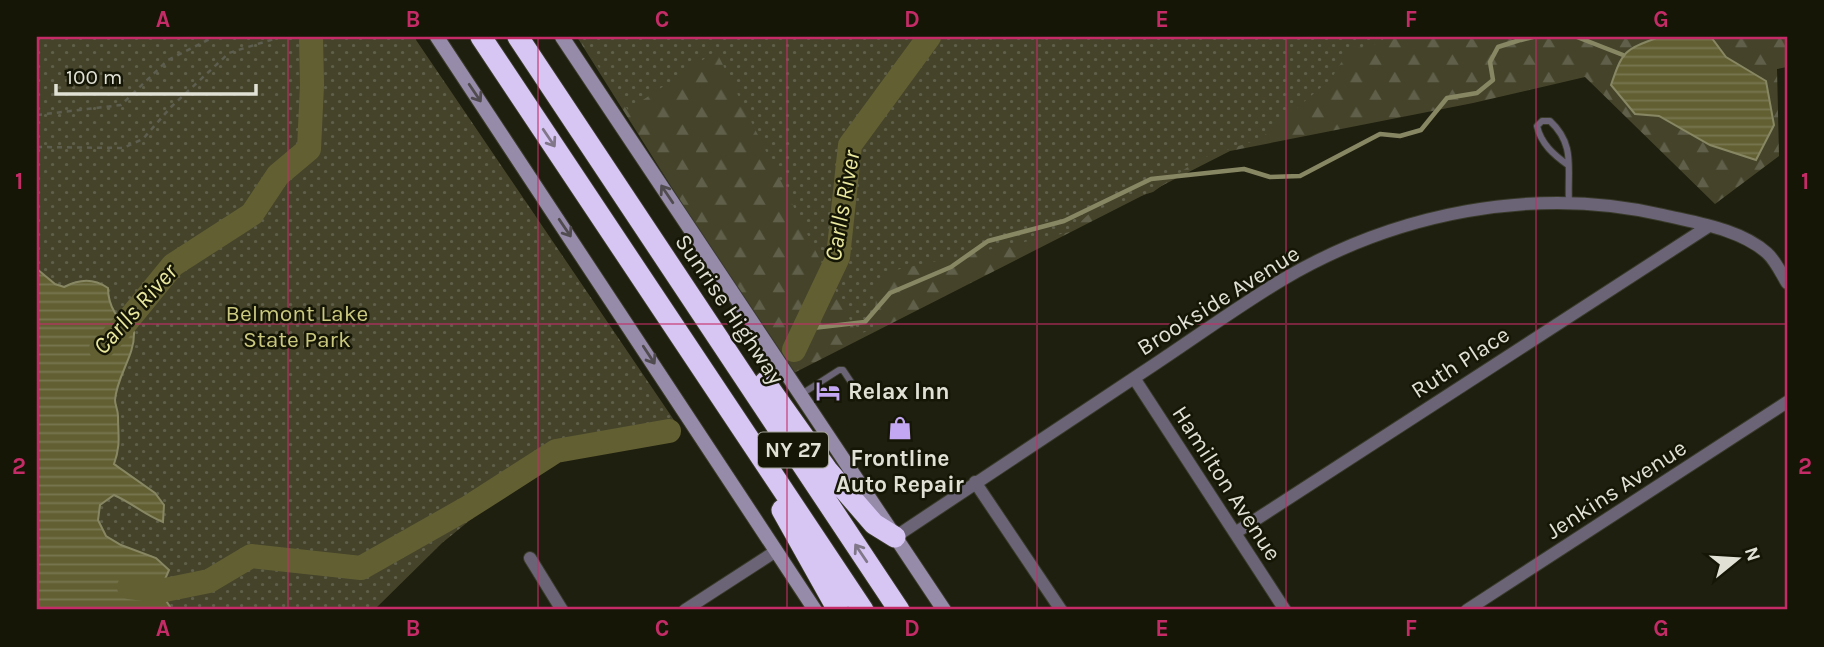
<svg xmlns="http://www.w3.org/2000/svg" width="1824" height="647" font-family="Karla,sans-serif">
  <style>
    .forest { fill: url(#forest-firs) }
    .park { fill: url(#park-dots) }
    .water { fill: url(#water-rules); stroke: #888764; stroke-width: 2 }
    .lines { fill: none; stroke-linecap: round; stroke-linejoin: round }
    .stream { stroke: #888764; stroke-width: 4.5 }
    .river { stroke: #626033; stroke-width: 24 }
    .service-casing { stroke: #3a3a2b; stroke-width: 8 }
    .minor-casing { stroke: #3a3a2b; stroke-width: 14 }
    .secondary-casing { stroke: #3a3a2b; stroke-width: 16 }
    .motorway-casing { stroke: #3a3a2b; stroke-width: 23 }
    .path { stroke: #5e5e50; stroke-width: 2.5; stroke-dasharray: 5 5; stroke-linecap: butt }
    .service { stroke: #6a6476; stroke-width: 6 }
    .minor { stroke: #6a6476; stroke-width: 12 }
    .secondary { stroke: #968ba8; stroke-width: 14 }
    .motorway { stroke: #d7c6f4; stroke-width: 21 }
    .oneway { stroke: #504b4f }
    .oneway2 { stroke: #807789 }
    .grid { fill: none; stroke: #c52c67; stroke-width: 2; stroke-opacity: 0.55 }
    .labels { text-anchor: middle; stroke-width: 5; stroke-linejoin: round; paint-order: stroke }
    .shield { fill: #161606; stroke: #a4a498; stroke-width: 2 }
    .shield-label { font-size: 21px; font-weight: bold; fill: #e1e1d6 }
    .street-label { font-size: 23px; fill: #e1e1d6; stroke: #161606 }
    .park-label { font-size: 23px; fill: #cbc97f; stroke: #161606 }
    .poi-label { font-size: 23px; font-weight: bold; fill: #e1e1d6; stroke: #161606; text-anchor: start }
    .water-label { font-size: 24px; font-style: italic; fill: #eae99e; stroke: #161606 }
    .neatline { fill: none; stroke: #c52c67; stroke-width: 2.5 }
    .grid-label { font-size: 23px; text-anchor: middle; font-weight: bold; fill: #c52c67 }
  </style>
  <defs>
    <pattern id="forest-firs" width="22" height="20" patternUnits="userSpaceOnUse" patternTransform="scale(1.75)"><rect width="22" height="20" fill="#45442b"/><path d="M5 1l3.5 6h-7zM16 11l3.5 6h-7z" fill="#605f49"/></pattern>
    <pattern id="park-dots" width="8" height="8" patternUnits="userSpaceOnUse" patternTransform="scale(1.75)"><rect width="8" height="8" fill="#45442b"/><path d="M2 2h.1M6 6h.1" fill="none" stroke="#605f49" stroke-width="1.8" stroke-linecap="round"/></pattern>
    <pattern id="water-rules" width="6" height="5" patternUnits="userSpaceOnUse" patternTransform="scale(1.75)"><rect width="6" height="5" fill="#626033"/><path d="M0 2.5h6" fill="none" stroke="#787650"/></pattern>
  </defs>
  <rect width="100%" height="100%" fill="#1f1f0f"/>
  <path class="forest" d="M577,37H1787V67L1777,69L1779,156L1715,204L1585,77L1473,103L1230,151L790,375Z"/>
  <path class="park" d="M37,37H414L678,426L646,443L567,441L442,543L374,610H37Z
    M578,37H1385L1380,43L1349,50L1331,79L1260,139L1199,159L1153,192L1092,211L1070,232L891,271L877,289L873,330L857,334L716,51L628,110Z"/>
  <path class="water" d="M1659,37H1711L1726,57L1766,81L1774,125L1756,160L1710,145L1659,116L1635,114L1611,85C1623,50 1624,50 1659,37Z
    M37,269L55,284L64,287C80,279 93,278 108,288C108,307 118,321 134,332C135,356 117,375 115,400C115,405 118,410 118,416C118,436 121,444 114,464L155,493L164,505L163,522C145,515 132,503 114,495L100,505L98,520L106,536L121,545L156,558L169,570L160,591L172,610H37Z"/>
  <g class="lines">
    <path class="stream" d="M1577,37L1623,55
      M1521,40L1533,37
      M804,329L865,322L890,293L951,267L988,241L1064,221L1151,179L1244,169L1270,177L1300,176L1380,134L1400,136L1421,130L1447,98L1477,93L1493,80L1490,62L1498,47L1520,40L1522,37"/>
    <path class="river" d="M101,349L124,325L173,265L252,214L278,175L309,149L312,85L311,37
      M794,350L838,257L850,145L929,37
      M129,587L160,591L209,581L251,556L361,568L467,508L556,451L669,431"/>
    <g class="service-casing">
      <path id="service" d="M1568,165C1554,155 1541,144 1537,126L1542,121H1550C1576,145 1567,169 1569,202
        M800,395L839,370H843L853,385"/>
    </g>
    <g class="minor-casing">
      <path id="minor" d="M1134,378L1285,610
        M975,482L1061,610
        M1235,533L1709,226
        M895,537C975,483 1056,430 1137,376C1185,345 1232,310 1282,280C1395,213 1535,185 1663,215C1697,223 1740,229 1767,253C1775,260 1781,273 1787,283
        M530,558L562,610
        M685,610L776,551
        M1467,610L1787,402"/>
    </g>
    <g class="secondary-casing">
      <path id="secondary" d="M437,37L815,610
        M562,37L944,610"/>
    </g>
    <g class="motorway-casing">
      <path id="motorway" d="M481,37L863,610
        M518,37L899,610
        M765,382L828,471L874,524L895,537
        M782,510L838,610"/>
    </g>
    <path class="path" d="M37,115L121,105L168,60L214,37
      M37,147L123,148L143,139L171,107L229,53L280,37"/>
    <use href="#service" class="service"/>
    <use href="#minor" class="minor"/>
    <use href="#secondary" class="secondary"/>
    <use href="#motorway" class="motorway"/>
  </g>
  <defs><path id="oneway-shaft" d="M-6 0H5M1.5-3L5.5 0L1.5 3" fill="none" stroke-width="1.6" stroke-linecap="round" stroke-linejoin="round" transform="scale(1.75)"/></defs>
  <g class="oneway">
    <use href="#oneway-shaft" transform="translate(475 93) rotate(56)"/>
    <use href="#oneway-shaft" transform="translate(667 194) rotate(-124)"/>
    <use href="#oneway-shaft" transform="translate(565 228) rotate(56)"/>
    <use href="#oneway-shaft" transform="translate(649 355) rotate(57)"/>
  </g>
  <g class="oneway2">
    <use href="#oneway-shaft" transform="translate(549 138) rotate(56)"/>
    <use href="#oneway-shaft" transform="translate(861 553) rotate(-124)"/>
  </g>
  <path class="grid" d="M288,37V610M538,37V610M787,37V610M1037,37V610M1286,37V610M1536,37V610M37,324H1787"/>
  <defs>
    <g id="hotel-bare" transform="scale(1.89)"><path d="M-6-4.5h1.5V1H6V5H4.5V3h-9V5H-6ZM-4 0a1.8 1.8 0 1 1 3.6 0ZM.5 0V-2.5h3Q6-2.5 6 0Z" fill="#c3a7f2" stroke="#161606" stroke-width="2.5" paint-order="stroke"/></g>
    <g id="shop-bare" transform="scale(1.89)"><path d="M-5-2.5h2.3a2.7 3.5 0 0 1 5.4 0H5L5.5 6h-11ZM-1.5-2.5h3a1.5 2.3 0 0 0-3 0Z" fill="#c3a7f2" stroke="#161606" stroke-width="2.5" paint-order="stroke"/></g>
  </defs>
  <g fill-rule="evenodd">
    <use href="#hotel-bare" x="828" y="391"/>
    <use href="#shop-bare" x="900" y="428"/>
  </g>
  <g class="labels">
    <rect class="shield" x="758" y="432.5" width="70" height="35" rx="5"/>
    <g class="shield-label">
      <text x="793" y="457">NY 27</text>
    </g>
    <g class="street-label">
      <text transform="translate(1218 300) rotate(-32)" y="8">Brookside Avenue</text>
      <text transform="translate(730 309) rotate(56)" y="8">Sunrise Highway</text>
      <text transform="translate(1460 362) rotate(-33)" y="8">Ruth Place</text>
      <text transform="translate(1227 483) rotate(57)" y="8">Hamilton Avenue</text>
      <text transform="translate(1616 489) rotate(-33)" y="8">Jenkins Avenue</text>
    </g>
    <g class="park-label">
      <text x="297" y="321">Belmont Lake<tspan x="297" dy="26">State Park</tspan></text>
    </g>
    <g class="poi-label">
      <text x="848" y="399">Relax Inn</text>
      <text x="900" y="466" text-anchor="middle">Frontline<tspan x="900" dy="26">Auto Repair</tspan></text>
    </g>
    <g class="water-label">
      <text transform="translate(842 206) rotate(-80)" y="8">Carlls River</text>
      <text transform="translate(135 309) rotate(-48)" y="8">Carlls River</text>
    </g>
  </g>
  <rect width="1824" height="647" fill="none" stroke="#161606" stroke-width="77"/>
  <g transform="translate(1737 559) rotate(72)" stroke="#161606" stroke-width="5" paint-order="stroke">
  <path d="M0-5L12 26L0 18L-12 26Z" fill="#e1e1d6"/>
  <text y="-10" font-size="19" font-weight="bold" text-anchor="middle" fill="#e1e1d6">N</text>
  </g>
  <path d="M56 84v10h200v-10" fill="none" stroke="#e1e1d6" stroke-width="3.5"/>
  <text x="66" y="84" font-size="21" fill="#e1e1d6" stroke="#161606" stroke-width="5" paint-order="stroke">100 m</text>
  <rect x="38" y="38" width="1748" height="570" class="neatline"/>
  <g class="grid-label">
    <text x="163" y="27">A</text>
    <text x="413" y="27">B</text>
    <text x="662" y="27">C</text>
    <text x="912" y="27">D</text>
    <text x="1162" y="27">E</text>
    <text x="1411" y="27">F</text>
    <text x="1661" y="27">G</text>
    <text x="19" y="189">1</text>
    <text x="1805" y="189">1</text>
    <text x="19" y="474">2</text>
    <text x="1805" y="474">2</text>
    <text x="163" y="636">A</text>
    <text x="413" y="636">B</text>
    <text x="662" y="636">C</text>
    <text x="912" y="636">D</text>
    <text x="1162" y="636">E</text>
    <text x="1411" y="636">F</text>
    <text x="1661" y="636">G</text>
  </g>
</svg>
